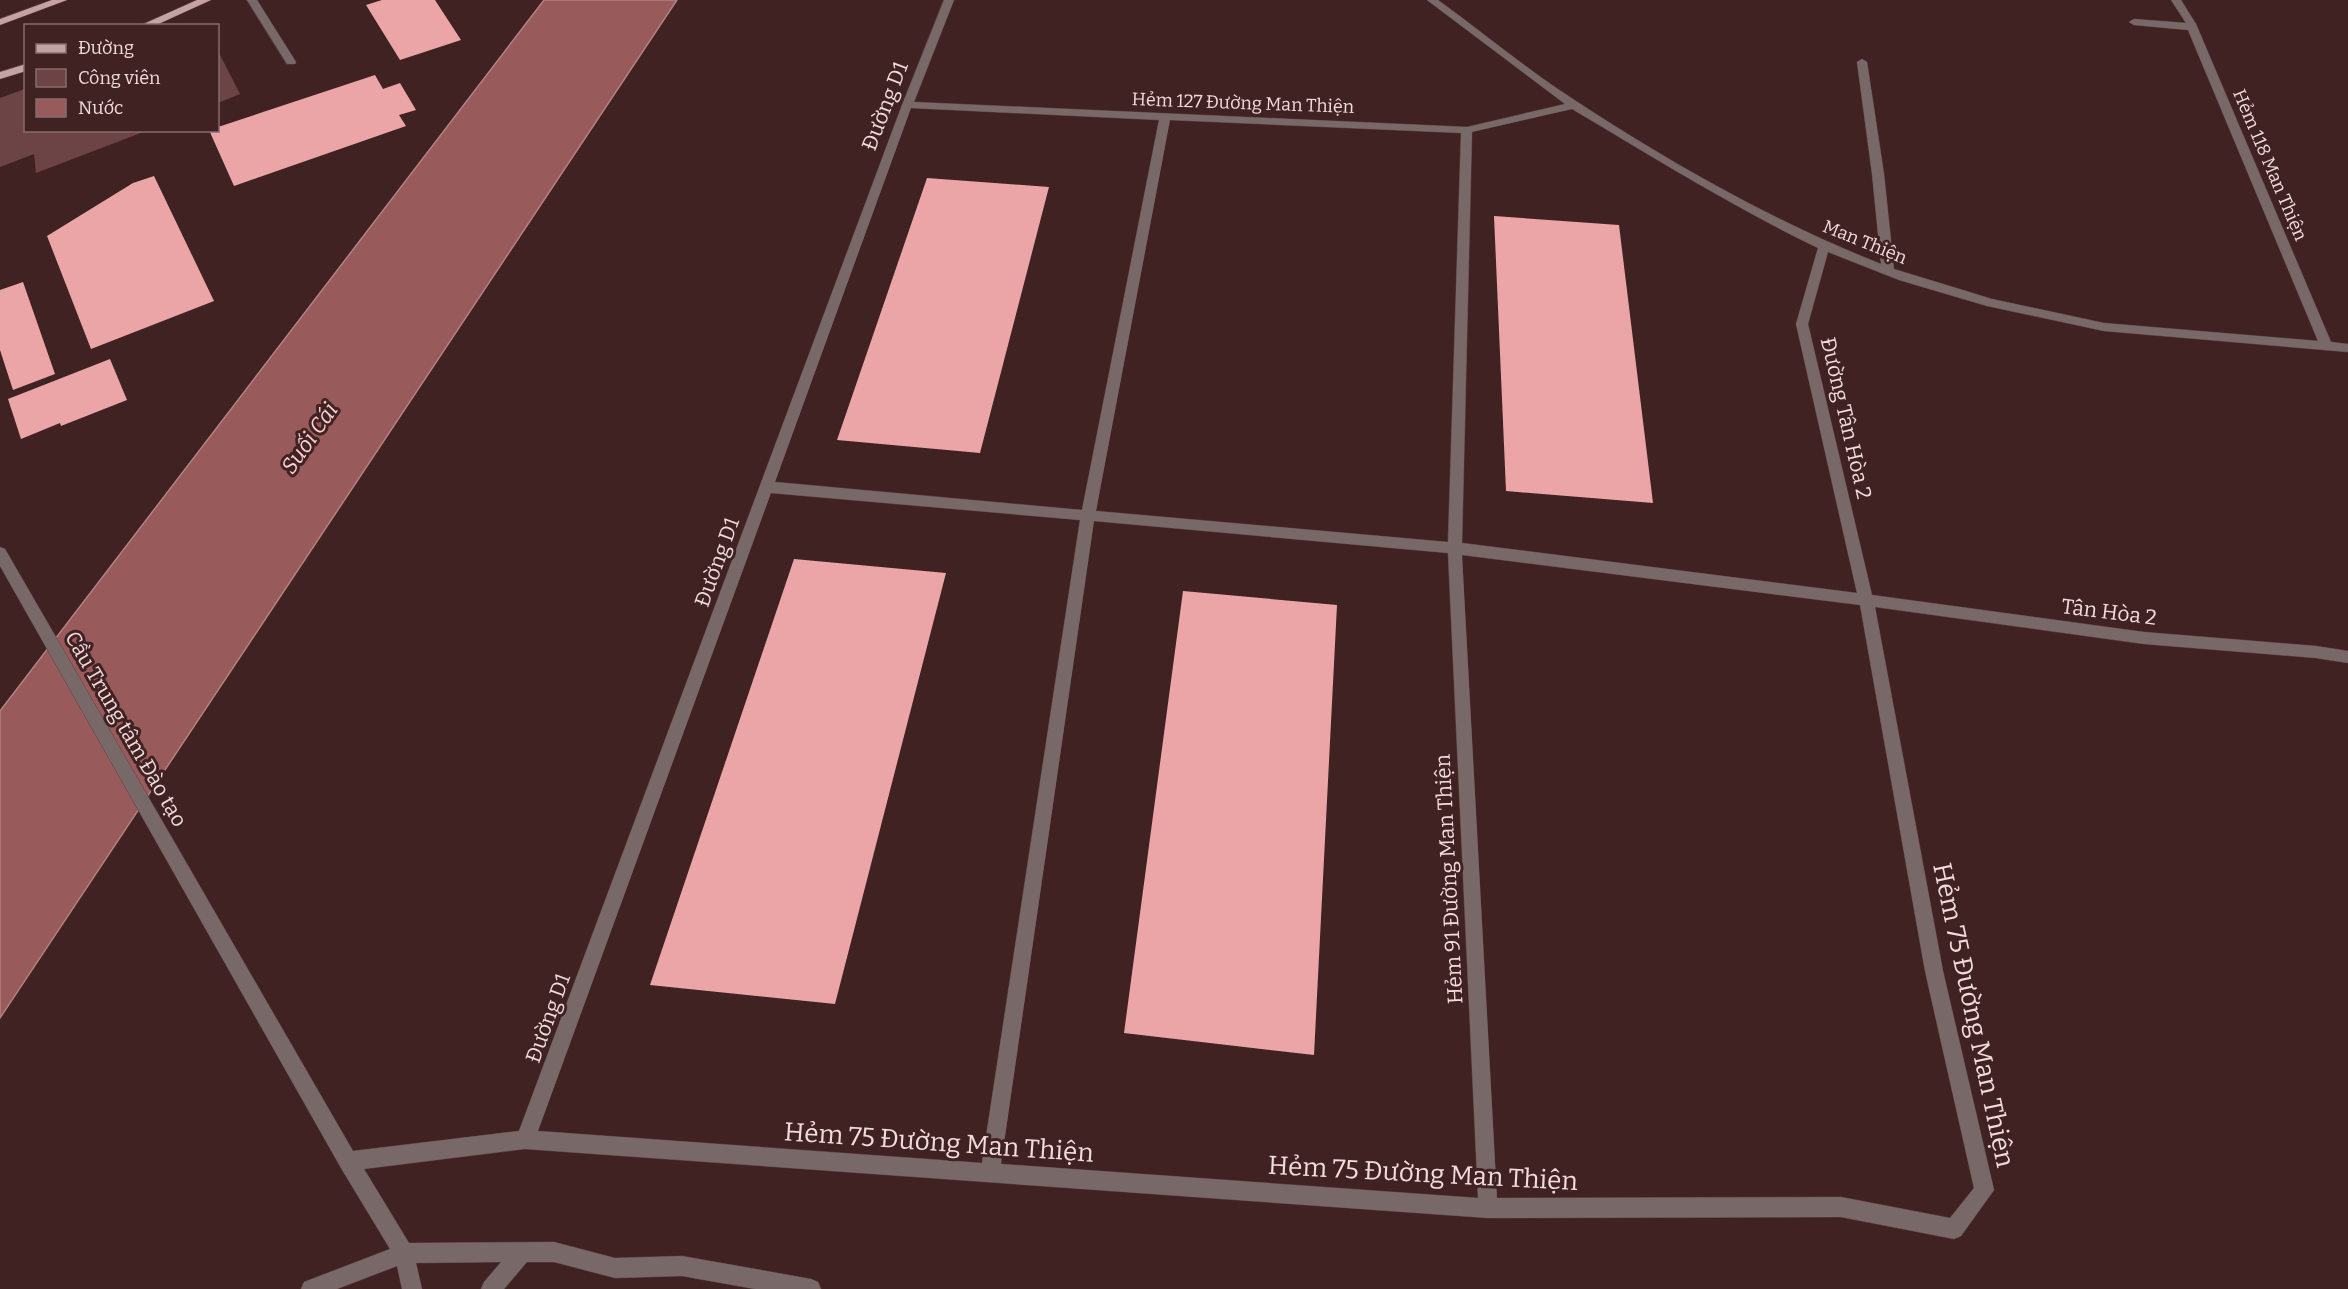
<svg xmlns="http://www.w3.org/2000/svg" width="2348" height="1289" font-family="Bitter,serif">
  <style>
    .green { fill: #6d4445 }
    .water { fill: #995a5c; stroke: #b38182; stroke-width: 1.5 }
    .building { fill: #eba5a6 }
    .lines { fill: none; stroke-linecap: round; stroke-linejoin: round }
    .minor-casing { stroke: #5c4041; stroke-width: 1 }
    .major-casing { stroke: #5c4041; stroke-width: 1 }
    .minor { fill: #786868; fill-rule: evenodd }
    .major { fill: #c5a3a3; fill-rule: evenodd }
    .labels { text-anchor: middle; stroke-width: 6; stroke-linejoin: round; paint-order: stroke }
    .far-street-label { font-size: 18px; fill: #f1dcdc; stroke: #402223 }
    .street-label { font-size: 21px; fill: #f1dcdc; stroke: #402223 }
    .water-label { font-size: 22px; font-style: italic; fill: #fad2d2; stroke: #402223 }
    .near-street-label { font-size: 26px; fill: #f1dcdc; stroke: #402223 }
  </style>
  <rect width="100%" height="100%" fill="#402223"/>
  <path class="green" d="M218,51L240,94L218,103Z
    M25,89L26,130L146,131L36,173L34,154L0,167V98Z"/>
  <path class="water" d="M544,0H677L0,1018V711Z"/>
  <path class="building" d="M382,0H435L461,40L400,60L366,5Z
    M375,75L383,89L400,83L416,110L399,115L406,126L234,186L209,130H218V127Z
    M154,176L214,301L91,349L47,236L133,183Z
    M927,178L1049,187L980,453L837,440Z
    M1494,216L1619,225L1653,503L1506,491Z
    M23,282L55,374L13,390L0,350V290Z
    M110,359L127,400L61,426L60,423L21,439L8,399Z
    M794,559L946,573L835,1004L650,985Z
    M1183,591L1337,605L1314,1055L1124,1033Z"/>
  <g class="lines">
    <g class="minor-casing">
      <path id="minor" d="M247,0H257L296,62L295,64H287Z
        M944,0H954L914,102L1467,127L1565,104L1427,0H1438C1485,34 1530,72 1579,103C1674,165 1775,222 1881,264L1872,174L1857,62L1862,59L1867,62L1884,174L1894,269L1992,299L2104,323L2318,341L2188,30L2134,25L2129,22L2134,19L2186,23L2171,0H2181L2196,24L2331,342L2348,344V352L2104,331L1987,306L1899,280L1828,252L1808,324L1872,595L2144,632L2316,646L2348,651V663L2316,658L2144,644L1875,607L1943,971L1994,1190L1961,1236L1954,1239L1841,1217L1488,1218L525,1149L364,1169L409,1243L554,1242L615,1258L682,1256L811,1279L818,1282L821,1289H755L682,1276L615,1278L554,1262H527L504,1289H481L484,1282L501,1262L416,1263L422,1289H402L397,1266L337,1289H301L304,1282L390,1249L341,1168L0,566V547L5,549L353,1151L519,1131L902,105ZM911,108L1159,120L1082,510L775,482ZM1572,109C1653,157 1733,207 1818,248L1796,324L1857,593L1462,543L1472,132ZM1170,120L1461,133L1448,542L1096,511ZM771,493L1080,520L982,1163L538,1131ZM1094,521L1448,553L1478,1198L1001,1164ZM1462,555L1860,605L1925,971L1974,1188L1950,1218L1841,1197L1497,1198Z"/>
    </g>
    <g class="major-casing">
      <path id="major" d="M52,0H67L0,25V19Z
        M197,0H211L154,26H139Z
        M26,64V71L0,79V72Z"/>
    </g>
    <use href="#minor" class="minor"/>
    <use href="#major" class="major"/>
  </g>
  <g class="labels">
    <g class="far-street-label">
      <text transform="translate(1243 103) rotate(2)" y="6">Hẻm 127 Đường Man Thiện</text>
      <text transform="translate(2270 165) rotate(67)" y="6">Hẻm 118 Man Thiện</text>
      <text transform="translate(1865 242) rotate(22)" y="6">Man Thiện</text>
    </g>
    <g class="street-label">
      <text transform="translate(885 106) rotate(-69)" y="7">Đường D1</text>
      <text transform="translate(1846 418) rotate(77)" y="7">Đường Tân Hòa 2</text>
      <text transform="translate(717 562) rotate(-70)" y="7">Đường D1</text>
      <text transform="translate(2109 612) rotate(7)" y="7">Tân Hòa 2</text>
      <text transform="translate(126 729) rotate(60)" y="7">Cầu Trung tâm Đào tạo</text>
      <text transform="translate(1449 879) rotate(-93)" y="7">Hẻm 91 Đường Man Thiện</text>
      <text transform="translate(548 1018) rotate(-70)" y="7">Đường D1</text>
    </g>
    <g class="water-label">
      <text transform="translate(309 438) rotate(-55)" y="8">Suối Cái</text>
    </g>
    <g class="near-street-label">
      <text transform="translate(1974 1015) rotate(78)" y="9">Hẻm 75 Đường Man Thiện</text>
      <text transform="translate(939 1142) rotate(4)" y="9">Hẻm 75 Đường Man Thiện</text>
      <text transform="translate(1423 1173) rotate(3)" y="9">Hẻm 75 Đường Man Thiện</text>
    </g>
  </g>
  <rect x="24" y="24" width="195" height="108" fill="#402223" stroke="#876c6d" stroke-width="1.5"/>
  <rect x="36" y="44" width="30" height="9" fill="#c5a3a3" stroke="#876c6d" stroke-width="1.5"/>
  <text x="78" y="54" font-size="18" fill="#f1dcdc">Đường</text>
  <rect x="36" y="69" width="30" height="18" fill="#6d4445" stroke="#876c6d" stroke-width="1.5"/>
  <text x="78" y="84" font-size="18" fill="#f1dcdc">Công viên</text>
  <rect x="36" y="99" width="30" height="18" fill="#995a5c" stroke="#876c6d" stroke-width="1.5"/>
  <text x="78" y="114" font-size="18" fill="#f1dcdc">Nước</text>
</svg>
